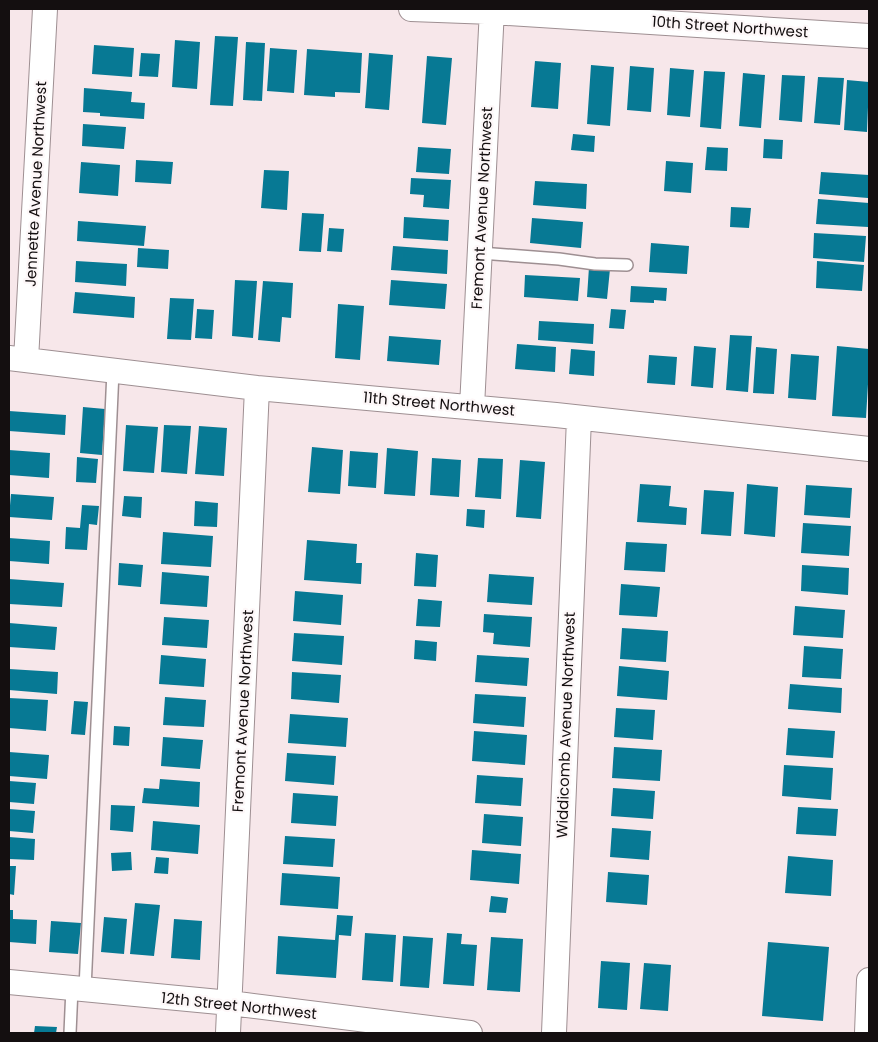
<svg xmlns="http://www.w3.org/2000/svg" width="878" height="1042" font-family="Poppins,sans-serif">
  <style>
    .building { fill: #077994 }
    .lines { fill: none; stroke-linecap: round; stroke-linejoin: round }
    .lane-casing { stroke: #9e8f92; stroke-width: 14 }
    .street-casing { stroke: #9e8f92; stroke-width: 26 }
    .lane { stroke: #fff; stroke-width: 11 }
    .street { stroke: #fff; stroke-width: 24 }
    .labels { text-anchor: middle; stroke-width: 4.5; stroke-linejoin: round; paint-order: stroke }
    .street-label { font-size: 15px; fill: #140f10; stroke: #fdf7f8 }
  </style>
  <rect width="100%" height="100%" fill="#f7e7ea"/>
  <path class="building" d="M215,36L238,37L233,106L210,105Z
    M175,40L200,42L197,89L172,87Z
    M246,42L265,43L262,101L243,100Z
    M94,45L134,48L132,77L92,74Z
    M270,48L297,50L294,93L267,91Z
    M307,49L362,53L360,93L335,92V97L304,95Z
    M141,53L160,54L158,77L139,76Z
    M369,53L393,55L389,110L365,108Z
    M427,56L452,58L446,125L422,123Z
    M535,61L561,63L558,109L531,107Z
    M591,65L614,67L610,126L587,124Z
    M630,66L654,68L651,112L627,110Z
    M670,68L694,70L690,117L667,115Z
    M704,71L725,72L721,129L700,127Z
    M743,73L765,75L761,128L739,126Z
    M782,75L805,76L802,122L779,120Z
    M818,77L844,78L840,125L814,123Z
    M847,80L869,82L867,132L844,130Z
    M84,88L132,92L131,102L145,103L144,119L100,116V113L83,112Z
    M83,124L126,127L124,149L82,146Z
    M573,134L595,136L594,152L571,150Z
    M764,139L783,140L782,159L763,158Z
    M418,147L451,149L449,174L416,172Z
    M707,147L728,148L727,171L705,170Z
    M136,160L173,162L171,184L135,182Z
    M666,161L693,163L691,193L664,191Z
    M81,162L120,165L118,196L79,193Z
    M264,170L289,171L287,210L261,208Z
    M821,172L869,175L868,198L819,194Z
    M411,178L451,180L449,209L423,207L424,195L410,194Z
    M535,181L587,184L586,209L533,205Z
    M818,199L869,203L868,227L816,224Z
    M731,207L751,208L749,228L730,227Z
    M302,213L324,214L321,252L299,251Z
    M404,217L449,220L448,241L403,238Z
    M532,218L583,222L581,248L530,243Z
    M78,221L146,226L144,246L77,241Z
    M329,228L344,229L342,252L327,251Z
    M814,233L866,236L864,262L813,258Z
    M651,243L689,246L687,274L649,272Z
    M393,246L448,250L447,274L391,270Z
    M138,248L169,250L168,269L137,267Z
    M76,261L127,264L126,286L75,282Z
    M817,261L864,265L862,291L816,288Z
    M589,267L610,269L607,299L587,297Z
    M525,275L580,278L578,301L524,297Z
    M235,280L257,281L253,338L232,336Z
    M391,280L447,284L445,309L389,305Z
    M263,281L293,283L291,318L282,317L280,342L258,340Z
    M631,286L667,288L666,301L654,300V303L630,302Z
    M75,292L135,297L134,318L73,313Z
    M170,298L194,299L191,340L167,339Z
    M338,304L364,306L360,360L335,358Z
    M197,309L214,310L212,339L195,338Z
    M611,309L626,310L624,329L609,328Z
    M539,321L594,324L593,344L538,340Z
    M730,335L752,336L748,392L726,390Z
    M389,336L441,340L439,365L387,361Z
    M517,344L556,347L555,372L515,369Z
    M694,346L716,348L713,388L691,386Z
    M837,346L869,349V367L866,418L832,416Z
    M756,347L777,349L774,394L753,393Z
    M571,349L595,351L594,376L569,374Z
    M791,354L819,356L816,400L788,398Z
    M649,355L677,357L675,385L647,383Z
    M83,407L105,409L102,455L80,453Z
    M9,411L66,415L65,435L9,431Z
    M126,425L158,427L154,473L123,471Z
    M164,425L191,426L187,474L161,472Z
    M199,426L227,428L224,476L195,474Z
    M312,447L343,450L340,494L308,492Z
    M387,448L418,451L415,496L384,494Z
    M9,450L50,453L49,478L9,475Z
    M350,451L378,453L376,488L348,486Z
    M77,457L98,459L96,483L76,482Z
    M432,458L461,460L459,497L430,495Z
    M478,458L503,459L501,499L475,497Z
    M520,460L545,462L541,519L516,517Z
    M640,484L671,486L669,506L687,508L686,525L637,522Z
    M747,484L778,487L775,537L744,534Z
    M806,485L852,488L850,518L804,515Z
    M704,490L734,492L731,536L701,534Z
    M11,494L54,497L52,520L9,517Z
    M124,496L142,497L141,518L122,516Z
    M195,501L218,503L217,527L194,526Z
    M82,505L99,506L97,525L89,524L87,550L65,549L66,527L80,528Z
    M467,509L485,510L484,528L466,526Z
    M803,523L851,526L849,556L801,553Z
    M163,532L213,536L211,567L161,564Z
    M9,538L50,541L49,564L9,561Z
    M307,540L357,544L356,563H362L361,584L304,580Z
    M626,542L667,544L665,572L624,570Z
    M416,553L438,555L436,587L414,586Z
    M119,563L143,565L141,587L118,585Z
    M802,565L849,568L848,595L801,591Z
    M162,572L209,576L207,607L160,604Z
    M489,574L534,577L532,605L487,602Z
    M9,579L64,583L62,607L9,604Z
    M621,584L660,587L657,617L619,615Z
    M295,591L343,595L341,625L293,621Z
    M418,599L442,601L440,627L416,626Z
    M795,606L845,610L843,638L793,635Z
    M484,614L532,617L530,647L493,644L494,633L483,632Z
    M164,617L209,620L207,648L162,645Z
    M9,623L57,627L55,650L9,647Z
    M622,628L668,631L666,662L620,659Z
    M294,633L344,636L342,665L292,661Z
    M415,640L437,642L436,661L414,659Z
    M804,646L843,649L841,679L802,677Z
    M161,655L206,659L204,687L159,684Z
    M477,655L529,658L527,686L475,682Z
    M619,666L669,671L667,700L617,696Z
    M9,669L58,672L57,694L9,690Z
    M292,672L341,675L339,703L291,699Z
    M790,684L842,688L841,713L788,709Z
    M475,694L526,697L524,727L473,723Z
    M165,697L206,700L204,727L163,725Z
    M9,698L48,700L46,731L9,728Z
    M74,701L88,702L85,735L71,734Z
    M616,708L655,710L653,740L614,737Z
    M290,714L348,718L346,747L288,743Z
    M114,726L130,727L129,746L113,745Z
    M788,728L835,731L833,758L786,755Z
    M474,731L527,735L525,765L472,761Z
    M163,737L203,740L200,769L161,766Z
    M614,747L662,750L660,781L612,778Z
    M9,752L49,755L47,779L9,776Z
    M287,753L336,756L334,785L285,781Z
    M784,765L833,768L831,800L782,796Z
    M477,775L523,778L521,806L475,803Z
    M160,779L200,782L199,807L142,803L144,788L159,789Z
    M9,781L36,783L34,804L9,802Z
    M613,788L655,791L653,819L611,816Z
    M293,793L338,796L336,826L291,823Z
    M111,805L135,806L133,832L110,830Z
    M798,807L838,809L836,836L796,834Z
    M9,809L35,811L33,833L9,831Z
    M484,814L523,817L521,846L482,843Z
    M153,821L200,825L198,854L151,850Z
    M612,828L651,831L649,860L610,857Z
    M285,836L335,839L333,867L283,864Z
    M9,837L35,839L34,860L9,859Z
    M472,850L521,854L519,884L470,880Z
    M131,852L132,870L112,871L111,853Z
    M788,856L833,860L831,896L785,893Z
    M156,857L169,858L168,874L154,873Z
    M9,866H16L14,895L9,894Z
    M608,872L649,875L647,905L606,902Z
    M282,873L340,877L338,909L280,905Z
    M491,896L508,898L506,913L489,912Z
    M135,903L160,905L154,956L130,954Z
    M9,910H13V919L37,920L36,944L9,942Z
    M337,915L353,916L351,936L339,935L336,978L276,974L278,936L335,940Z
    M104,917L127,919L124,954L101,952Z
    M174,919L202,921L200,960L171,958Z
    M51,921L81,923L78,954L49,952Z
    M365,933L396,935L393,982L362,980Z
    M447,933L462,934L461,944L477,945L474,986L443,984Z
    M403,936L433,938L429,988L400,986Z
    M491,937L523,939L520,992L487,990Z
    M768,942L829,947L823,1021L762,1016Z
    M601,961L630,963L627,1010L598,1008Z
    M644,963L671,965L668,1011L640,1009Z
    M35,1026L57,1027L56,1033H34Z"/>
  <g class="lines">
    <g class="lane-casing">
      <path id="lane" d="M480,253L559,259L595,264L627,265
        M85,989L113,371
        M70,1033L72,988"/>
    </g>
    <g class="street-casing">
      <path id="street" d="M411,9L492,12L869,36
        M9,358L257,388L556,415L869,449
        M26,360L45,9
        M472,407L492,9
        M9,982L230,1003L470,1033
        M228,1033L257,388
        M554,1033L579,418
        M867,1033L869,980"/>
    </g>
    <use href="#lane" class="lane"/>
    <use href="#street" class="street"/>
  </g>
  <g class="labels">
    <g class="street-label">
      <text transform="translate(730 27) rotate(4)" y="5">10th Street Northwest</text>
      <text transform="translate(36 184) rotate(-87)" y="5">Jennette Avenue Northwest</text>
      <text transform="translate(482 208) rotate(-87)" y="5">Fremont Avenue Northwest</text>
      <text transform="translate(439 404) rotate(5)" y="5">11th Street Northwest</text>
      <text transform="translate(243 711) rotate(-87)" y="5">Fremont Avenue Northwest</text>
      <text transform="translate(566 725) rotate(-88)" y="5">Widdicomb Avenue Northwest</text>
      <text transform="translate(239 1006) rotate(6)" y="5">12th Street Northwest</text>
    </g>
  </g>
  <rect width="878" height="1042" fill="none" stroke="#140f10" stroke-width="20"/>
</svg>
